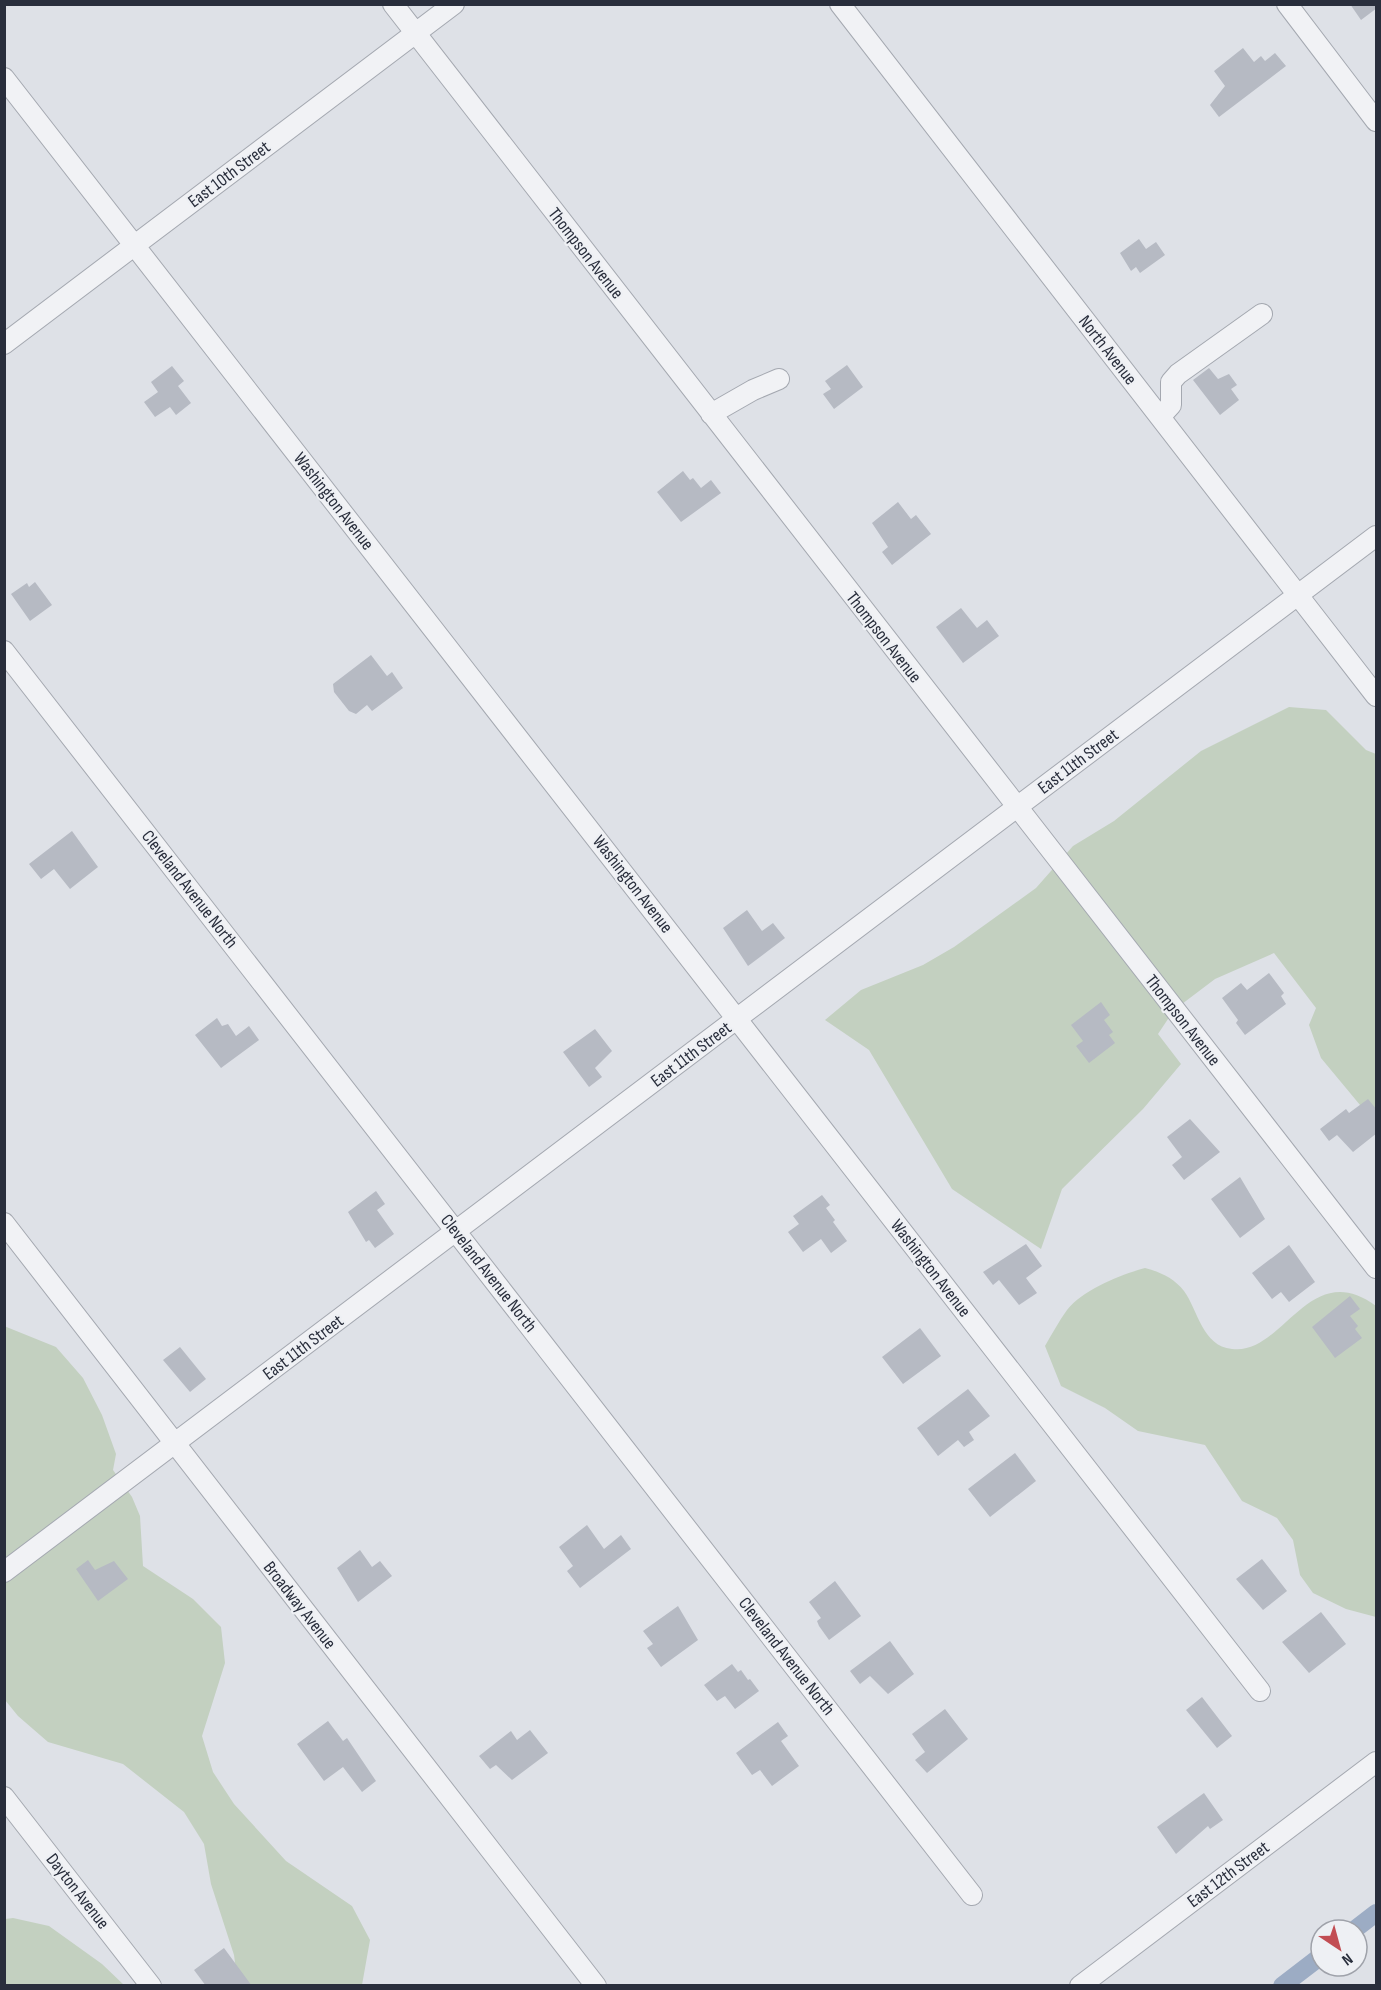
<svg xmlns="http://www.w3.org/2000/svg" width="1381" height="1990" font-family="'Sofia Sans Condensed',sans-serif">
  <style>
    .green { fill: #c3d0c0 }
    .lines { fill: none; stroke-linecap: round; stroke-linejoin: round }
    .canal { stroke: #9cacc4; stroke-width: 18 }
    .building { fill: #b6bac3 }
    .minor-casing { stroke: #a4a8b0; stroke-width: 22 }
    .minor { stroke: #f1f2f5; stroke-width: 20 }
    .labels { text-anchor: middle; stroke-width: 4.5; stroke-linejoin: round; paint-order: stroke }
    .street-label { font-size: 18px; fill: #292e3c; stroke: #eef0f4 }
  </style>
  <rect width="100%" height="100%" fill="#dee1e7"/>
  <path class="green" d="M1289,707L1326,710L1366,750L1376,754V1131L1365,1111L1321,1058L1309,1025L1316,1008L1274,953L1215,979L1174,1010L1158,1034L1181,1064L1143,1109L1062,1189L1041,1249L952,1189L869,1050L825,1020L861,990L923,965L954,947L1036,888L1073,846L1114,821L1201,751Z
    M1145,1268C1160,1272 1174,1278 1184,1291C1198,1310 1202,1346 1232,1349C1283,1356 1309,1256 1376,1306V1617L1346,1609L1313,1593L1300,1575L1293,1540L1277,1518L1242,1501L1205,1445L1138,1431L1105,1408L1061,1386L1045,1346C1052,1334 1059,1321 1067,1310C1084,1289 1120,1275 1145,1268Z
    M4,1326L56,1347L83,1378L102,1415L116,1454L113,1470L132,1497L140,1516L143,1566L193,1599L221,1627L225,1663L202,1736L213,1772L234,1804L286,1861L352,1906L370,1940L362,1985H238L234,1955L211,1884L204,1844L184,1812L123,1764L48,1742L18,1716L5,1700Z
    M13,1918L49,1926L102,1964L124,1985H5V1919Z"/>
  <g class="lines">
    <path class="canal" d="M1354,1930L1376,1913
      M1282,1986L1321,1956"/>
  </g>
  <path class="building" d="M1350,4H1377V8L1361,20Z
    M1243,48L1254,62L1261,56L1265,61L1275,53L1286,66L1219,117L1210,105L1225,86L1214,71Z
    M1139,239L1146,249L1156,242L1165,255L1140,273L1136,267L1131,271L1120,253Z
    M847,365L863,387L834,409L823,394L831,389L825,381Z
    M172,366L184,381L178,386L191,403L176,415L170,407L155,417L144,402L158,392L151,382Z
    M1209,368L1218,379L1229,374L1237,385L1231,389L1239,400L1220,415L1193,380Z
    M683,471L690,480L693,478L701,488L711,480L721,493L681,522L657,492Z
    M898,502L911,519L916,515L931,534L892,565L882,552L888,547L872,523Z
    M35,582L52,605L30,621L11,594L27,583L29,587Z
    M961,608L977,628L987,620L999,636L963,663L936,627Z
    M371,655L387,676L392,672L403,688L372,711L367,705L356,714L349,711L334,692L333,684Z
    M72,831L98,867L70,889L54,869L41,879L29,864Z
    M747,910L762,931L773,923L785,938L748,966L723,928Z
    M1269,973L1284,993L1281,996L1286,1004L1245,1035L1236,1023L1238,1020L1222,998L1241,983L1247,990Z
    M1101,1002L1110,1015L1104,1020L1113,1032L1109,1035L1115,1043L1089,1063L1076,1046L1083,1041L1071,1025Z
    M217,1018L222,1026L228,1024L236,1036L249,1026L259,1040L221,1068L195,1035Z
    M595,1029L612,1051L595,1068L602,1077L589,1087L563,1052Z
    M1368,1099L1377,1110V1133L1353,1152L1337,1135L1329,1141L1320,1129L1346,1109L1349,1113Z
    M1190,1119L1220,1152L1184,1180L1172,1165L1182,1157L1167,1137Z
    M1240,1177L1265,1219L1240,1238L1211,1199Z
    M376,1191L385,1204L377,1210L394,1234L375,1248L369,1240L366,1242L348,1212Z
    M822,1195L830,1205L826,1208L835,1220L833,1222L847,1241L831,1253L821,1239L803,1252L788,1232L799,1224L793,1216Z
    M1026,1244L1042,1266L1026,1278L1037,1293L1019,1305L999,1280L993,1285L983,1272Z
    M1289,1245L1315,1282L1289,1302L1281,1292L1272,1299L1252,1273Z
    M1350,1296L1360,1309L1350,1316L1358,1326L1355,1329L1362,1338L1335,1358L1312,1327Z
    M920,1328L941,1356L903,1384L882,1357Z
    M180,1347L206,1379L190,1392L163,1360Z
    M968,1389L990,1416L969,1432L974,1440L964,1447L958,1440L938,1456L917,1428Z
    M1015,1453L1036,1481L990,1517L968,1489Z
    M587,1525L604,1549L621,1535L631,1549L580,1588L567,1571L573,1566L559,1547Z
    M360,1550L372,1567L380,1561L392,1576L358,1602L337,1568Z
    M1262,1559L1287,1591L1263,1610L1236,1579Z
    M88,1560L95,1570L114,1561L128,1579L98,1601L76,1569Z
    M835,1581L861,1616L829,1640L819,1626L817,1621L821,1618L809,1602Z
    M678,1606L698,1640L661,1667L647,1648L653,1644L643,1631Z
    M1321,1612L1346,1644L1309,1673L1282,1642Z
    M890,1641L914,1674L888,1694L870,1676L860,1684L850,1671Z
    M732,1664L738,1672L741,1670L748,1680L750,1679L759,1691L735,1709L725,1696L717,1701L704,1685Z
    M1202,1697L1232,1736L1217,1748L1186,1710Z
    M945,1709L968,1739L927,1773L915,1760L925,1752L912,1734Z
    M328,1721L343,1741L347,1738L376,1781L362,1792L343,1767L324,1781L297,1744Z
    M778,1722L788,1736L781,1741L799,1766L772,1786L760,1770L752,1775L736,1753Z
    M530,1730L548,1753L512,1780L496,1765L490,1769L479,1756L511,1731L517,1740Z
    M1204,1793L1223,1820L1210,1829L1208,1826L1176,1854L1157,1827Z
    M224,1948L252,1986H206L194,1970Z"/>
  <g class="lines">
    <g class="minor-casing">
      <path id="minor" d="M393,4L1376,1268
        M840,4L1376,696
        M1287,4L1376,121
        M4,78L1260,1691
        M4,344L454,4
        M711,414L753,390L779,379
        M1160,417L1171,405V382L1178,374L1262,314
        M4,651L972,1895
        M4,1223L596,1986
        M4,1572L1376,536
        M4,1797L151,1986
        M1080,1986L1376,1762"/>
    </g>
    <use href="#minor" class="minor"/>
  </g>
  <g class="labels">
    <g class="street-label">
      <text transform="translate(229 174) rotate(-37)" y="6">East 10th Street</text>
      <text transform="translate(586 253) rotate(52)" y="6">Thompson Avenue</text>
      <text transform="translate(1108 350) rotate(52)" y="6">North Avenue</text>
      <text transform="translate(334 501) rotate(52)" y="6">Washington Avenue</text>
      <text transform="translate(884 637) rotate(52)" y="6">Thompson Avenue</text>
      <text transform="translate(1078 761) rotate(-37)" y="6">East 11th Street</text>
      <text transform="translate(633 884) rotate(52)" y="6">Washington Avenue</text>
      <text transform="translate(190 889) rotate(52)" y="6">Cleveland Avenue North</text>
      <text transform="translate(1183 1020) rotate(52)" y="6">Thompson Avenue</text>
      <text transform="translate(691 1054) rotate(-37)" y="6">East 11th Street</text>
      <text transform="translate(931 1268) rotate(52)" y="6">Washington Avenue</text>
      <text transform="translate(489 1273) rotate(52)" y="6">Cleveland Avenue North</text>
      <text transform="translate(303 1347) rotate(-37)" y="6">East 11th Street</text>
      <text transform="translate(300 1605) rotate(52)" y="6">Broadway Avenue</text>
      <text transform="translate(787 1656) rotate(52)" y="6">Cleveland Avenue North</text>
      <text transform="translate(1228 1874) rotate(-37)" y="6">East 12th Street</text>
      <text transform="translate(78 1891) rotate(52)" y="6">Dayton Avenue</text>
    </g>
  </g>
  <rect width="1381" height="1990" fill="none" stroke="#292e3c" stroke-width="12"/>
  <g transform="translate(1339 1948) rotate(144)"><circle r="28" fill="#eef0f4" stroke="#9fa2aa" stroke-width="1.5"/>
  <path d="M0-4.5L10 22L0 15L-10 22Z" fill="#c24d53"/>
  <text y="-9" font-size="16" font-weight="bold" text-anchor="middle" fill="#292e3c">N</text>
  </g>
</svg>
